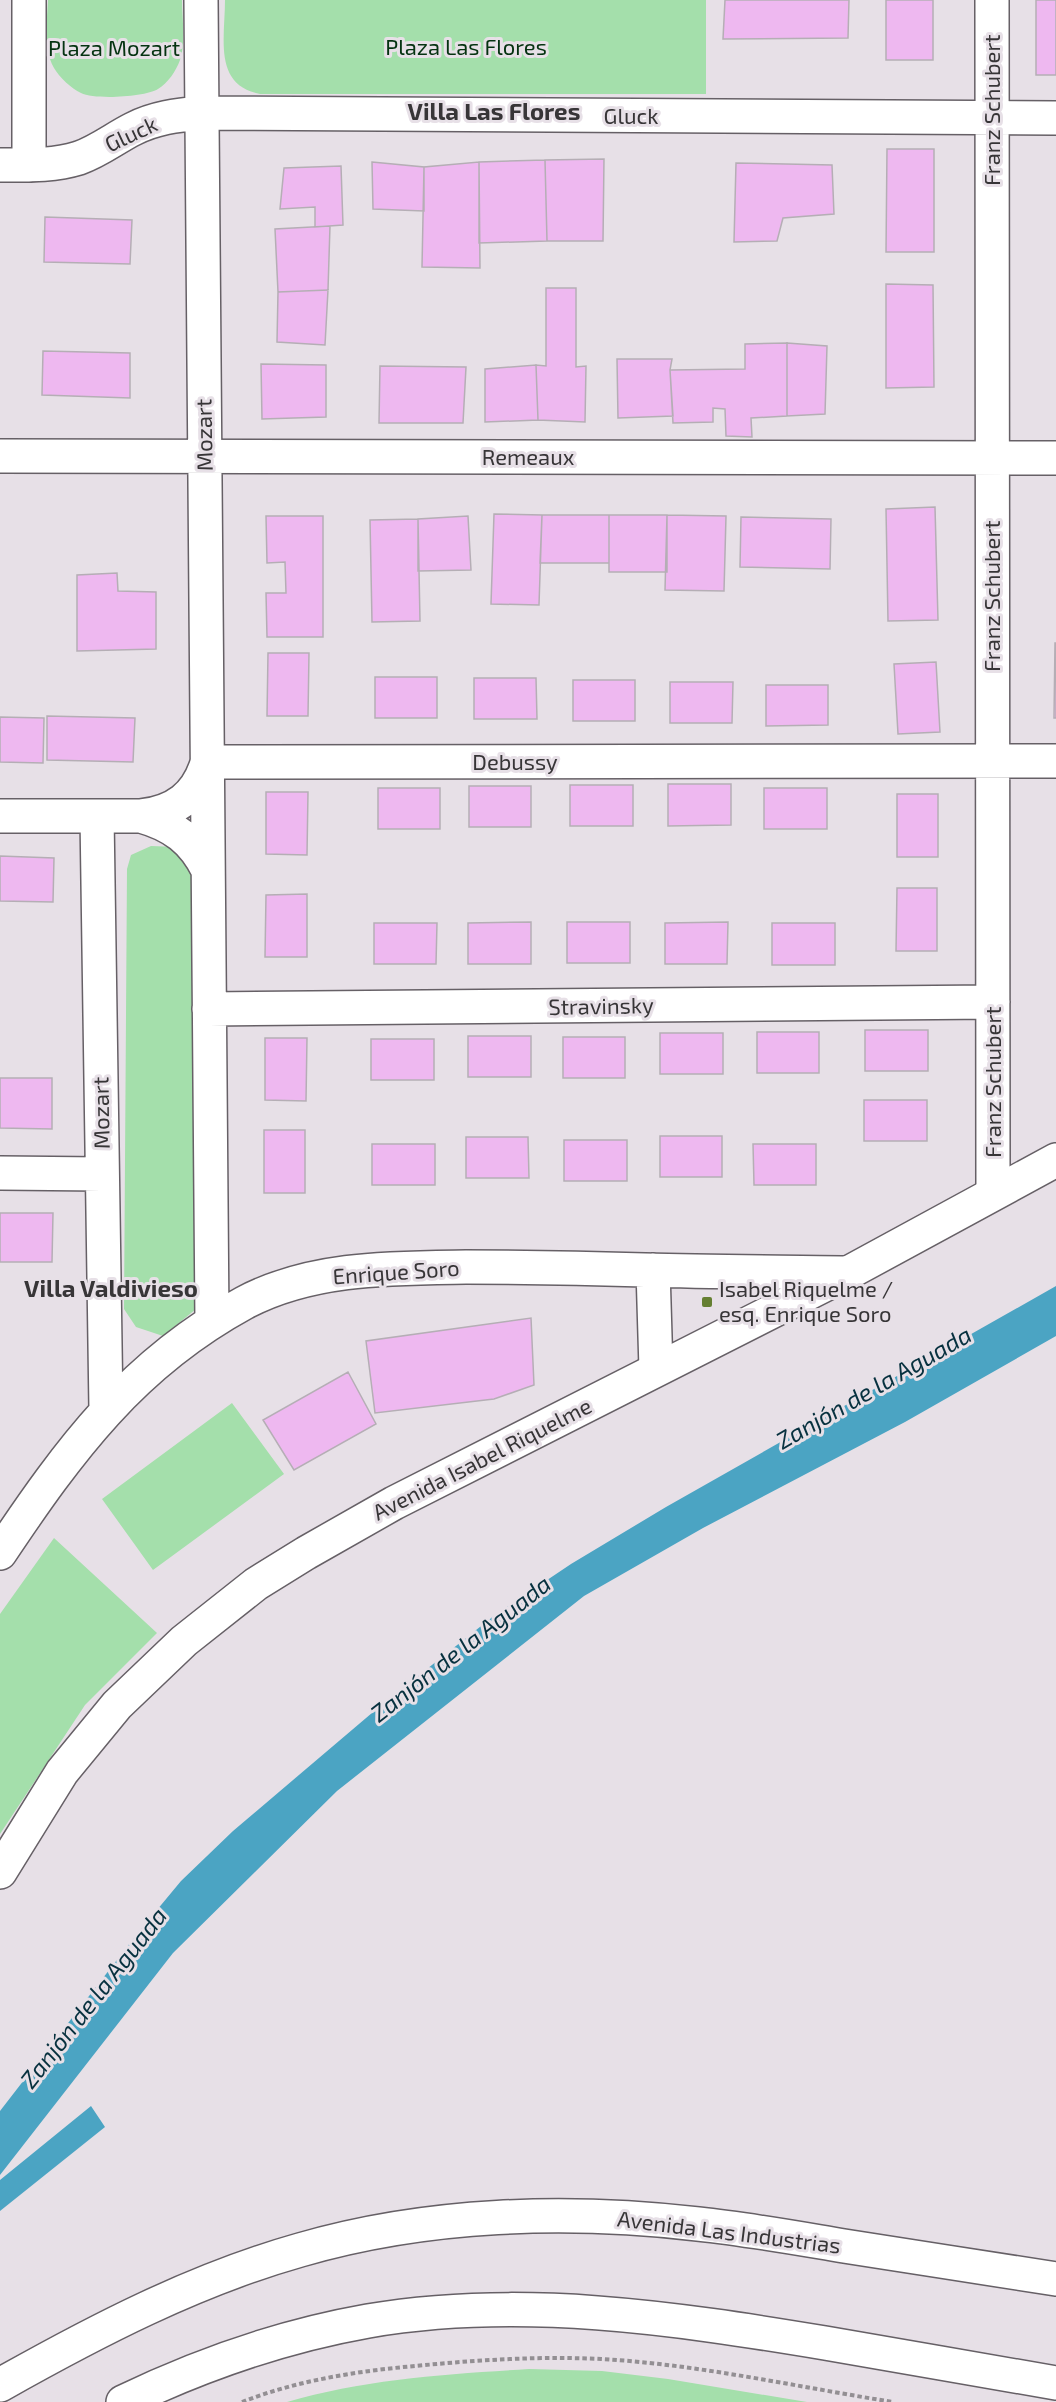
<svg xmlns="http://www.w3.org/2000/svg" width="1056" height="2402" font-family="'Exo 2',sans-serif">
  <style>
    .green { fill: #a4dfab }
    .water { fill: #4ba4c3 }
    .building { fill: #eeb8f0; stroke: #b5aeb5; stroke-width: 1.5 }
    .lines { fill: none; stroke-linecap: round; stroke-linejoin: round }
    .street-casing { stroke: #666066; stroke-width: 36 }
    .secondary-casing { stroke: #666066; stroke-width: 36 }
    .primary-casing { stroke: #666066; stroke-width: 36 }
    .path { stroke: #938f93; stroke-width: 4; stroke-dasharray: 4.5 3; stroke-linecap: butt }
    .street { stroke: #fff; stroke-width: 33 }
    .secondary { stroke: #fff; stroke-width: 33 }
    .primary { stroke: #fff; stroke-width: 33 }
    .poi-dot { fill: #657f32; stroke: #e7e0e7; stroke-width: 2 }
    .labels { text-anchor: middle; stroke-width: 6; stroke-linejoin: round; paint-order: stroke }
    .park-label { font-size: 22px; fill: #053311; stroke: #e7e0e7 }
    .street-label { font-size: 22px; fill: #373537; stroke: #e7e0e7 }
    .poi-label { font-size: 22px; fill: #373537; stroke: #e7e0e7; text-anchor: start }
    .neighbourhood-label { font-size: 24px; font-weight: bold; fill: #373537; stroke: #e7e0e7 }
    .water-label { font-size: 24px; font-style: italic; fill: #07313f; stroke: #e7e0e7 }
  </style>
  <rect width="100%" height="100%" fill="#e7e0e7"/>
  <path class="green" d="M48,0H182C182,18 186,42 180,60C176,71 168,83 158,89C145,97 95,100 81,93C71,88 60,78 54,68C43,49 47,21 48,0Z
    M225,0H706V94H260C213,85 225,38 225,0Z
    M151,846L178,847L195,869L196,1309L163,1336L136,1327L124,1309L127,869L131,855Z
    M232,1403L284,1474L153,1570L102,1499Z
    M54,1538L157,1633L85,1705L0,1834V1614Z
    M529,2369L602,2371L668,2379L807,2402H287C365,2379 448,2374 529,2369Z"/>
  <path class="water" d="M1056,1286V1336L905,1422L703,1528L584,1596L337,1791L173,1953L0,2175V2111L137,1934L181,1881L233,1831L379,1707L495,1615L571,1564L666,1507Z
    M91,2106L105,2127L0,2211V2180Z"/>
  <path class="building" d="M725,0H849L848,38L723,39Z
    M886,0H933V60H886Z
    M1036,0H1056V75H1036Z
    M887,149H934V252H886Z
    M604,159L603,241H547L545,160Z
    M545,160L547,241L479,243V162Z
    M372,162L424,167V211L373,209Z
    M479,162L480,268L422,267L424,167Z
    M736,163L832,165L834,214L783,218L777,241L734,242Z
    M341,166L343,225L315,227V207L280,209L284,168Z
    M45,217L132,220L130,264L44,262Z
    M330,226L328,290L278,292L275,229Z
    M886,284L933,285L934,387L886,388Z
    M546,288H576V367L586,366L585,422L538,420L536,365L546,366Z
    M328,290L325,345L277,342L278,292Z
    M787,343L827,346L825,414L787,416Z
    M787,343V416L751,418L752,437L726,436L725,409L713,408V422L673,423L670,370L745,369V344Z
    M43,351L130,353V398L42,395Z
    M617,359H672L670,370L673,416L618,418Z
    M261,364L326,365V417L262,419Z
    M536,365L538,420L485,422V369Z
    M380,366L466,367L463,423H379Z
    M935,507L938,620L888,621L886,509Z
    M494,514L542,515L539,605L491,604Z
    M542,515H609V563H540Z
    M609,515H667V572H609Z
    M667,515L726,516L724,591L665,590Z
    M266,516H323V637H267L266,593H286L285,562L267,563Z
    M468,516L471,570L418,571V519Z
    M741,517L831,519L830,569L740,567Z
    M418,519L420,621L372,622L370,520Z
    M117,573L118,591L156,592V649L77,651V575Z
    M1055,643H1056V718H1054Z
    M268,653H309L308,716H267Z
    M936,662L940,732L898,734L894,664Z
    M375,677H437V718H375Z
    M474,678H536L537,719H474Z
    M573,680H635V721H573Z
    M670,682H733L732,723H670Z
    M766,685H828V725L766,726Z
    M47,716L135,718L133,762L47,760Z
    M0,717L44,718L43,763L0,762Z
    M668,784H731V825L668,826Z
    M570,785H633V826H570Z
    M469,786H531V827H469Z
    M378,788H440V829H378Z
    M764,788H827V829H764Z
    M266,792H308L307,855L266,854Z
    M897,794H938V857H897Z
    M0,856L54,858L53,902L0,901Z
    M897,888H937V951H896Z
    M307,894V957H265L266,895Z
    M531,922V964H468V923Z
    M567,922H630V963H567Z
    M728,922L727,964H665V923Z
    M374,923H437L436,964H374Z
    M772,923H835V965H772Z
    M865,1030H928V1071H865Z
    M757,1032H819V1073H757Z
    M660,1033H723V1074H660Z
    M468,1036H531V1077H468Z
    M563,1037H625V1078H563Z
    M265,1038H307L306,1101L265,1100Z
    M371,1039H434V1080H371Z
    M0,1078H52V1129L0,1128Z
    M864,1100H927V1141H864Z
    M264,1130H305V1193H264Z
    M660,1136H722V1177H660Z
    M466,1137H528L529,1178H466Z
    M564,1140H627V1181H564Z
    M372,1144H435V1185H372Z
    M753,1144H816V1185H754Z
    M0,1213H53L52,1262H0Z
    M531,1318L534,1385L494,1399L375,1413L366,1341Z
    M348,1372L376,1424L294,1470L263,1420Z"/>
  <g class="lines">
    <g class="street-casing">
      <path id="street" d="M29,0V165
        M201,0L212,1322
        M992,0L993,1192
        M0,165C27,165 53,166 79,158C99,151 115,138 133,129C154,118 177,115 201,113L1056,118
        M0,456L1056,458
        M207,762L1056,761
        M0,816H141C175,812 197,796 207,763
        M97,816L106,1410
        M141,816C173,825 193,840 208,870
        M209,1009L993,1002
        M0,1173L102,1174
        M653,1270L656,1369
        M0,1553C69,1450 132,1364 244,1303C311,1267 392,1268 466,1267C526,1267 585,1268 645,1270C712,1272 780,1272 848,1273"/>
    </g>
    <g class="secondary-casing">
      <path id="secondary" d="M0,2385C96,2331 194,2280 300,2250C427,2213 567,2209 698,2224C747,2229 796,2238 844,2246C915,2257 985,2268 1056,2279
        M123,2402C200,2365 283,2336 368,2321C520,2295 674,2318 825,2343C902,2356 979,2370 1056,2383"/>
    </g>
    <g class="primary-casing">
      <path id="primary" d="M0,1872L62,1772L117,1705L184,1641L256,1584L306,1553L394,1503L848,1273L1056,1160"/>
    </g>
    <path class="path" d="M242,2402C295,2381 357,2371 415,2366C477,2360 538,2356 601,2359C696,2364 798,2387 893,2402"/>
    <use href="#street" class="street"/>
    <use href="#secondary" class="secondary"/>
    <use href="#primary" class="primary"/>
  </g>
  <rect class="poi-dot" x="701" y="1296" width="12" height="12" rx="3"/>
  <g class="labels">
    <g class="park-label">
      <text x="466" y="55">Plaza Las Flores</text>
      <text x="114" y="56">Plaza Mozart</text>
    </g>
    <g class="street-label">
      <text transform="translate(992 110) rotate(-90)" y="8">Franz Schubert</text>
      <text x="631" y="124">Gluck</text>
      <text transform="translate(131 134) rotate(-25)" y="8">Gluck</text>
      <text transform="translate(204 435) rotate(-91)" y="8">Mozart</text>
      <text x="528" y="465">Remeaux</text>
      <text transform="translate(992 596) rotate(-90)" y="8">Franz Schubert</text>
      <text x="515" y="770">Debussy</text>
      <text transform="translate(601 1006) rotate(-1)" y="8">Stravinsky</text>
      <text transform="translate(993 1082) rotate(-90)" y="8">Franz Schubert</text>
      <text transform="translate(101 1113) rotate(-91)" y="8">Mozart</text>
      <text transform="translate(396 1272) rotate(-4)" y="8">Enrique Soro</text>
      <text transform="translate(482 1459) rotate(-27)" y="8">Avenida Isabel Riquelme</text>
      <text transform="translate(729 2232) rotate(7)" y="8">Avenida Las Industrias</text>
    </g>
    <g class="poi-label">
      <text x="719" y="1297">Isabel Riquelme /<tspan x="719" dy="25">esq. Enrique Soro</tspan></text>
    </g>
    <g class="neighbourhood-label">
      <text x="494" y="120">Villa Las Flores</text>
      <text x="111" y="1297">Villa Valdivieso</text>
    </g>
    <g class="water-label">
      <text transform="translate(874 1388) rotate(-30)" y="8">Zanjón de la Aguada</text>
      <text transform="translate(461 1649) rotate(-38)" y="8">Zanjón de la Aguada</text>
      <text transform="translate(94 1998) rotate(-52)" y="8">Zanjón de la Aguada</text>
    </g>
  </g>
</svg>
